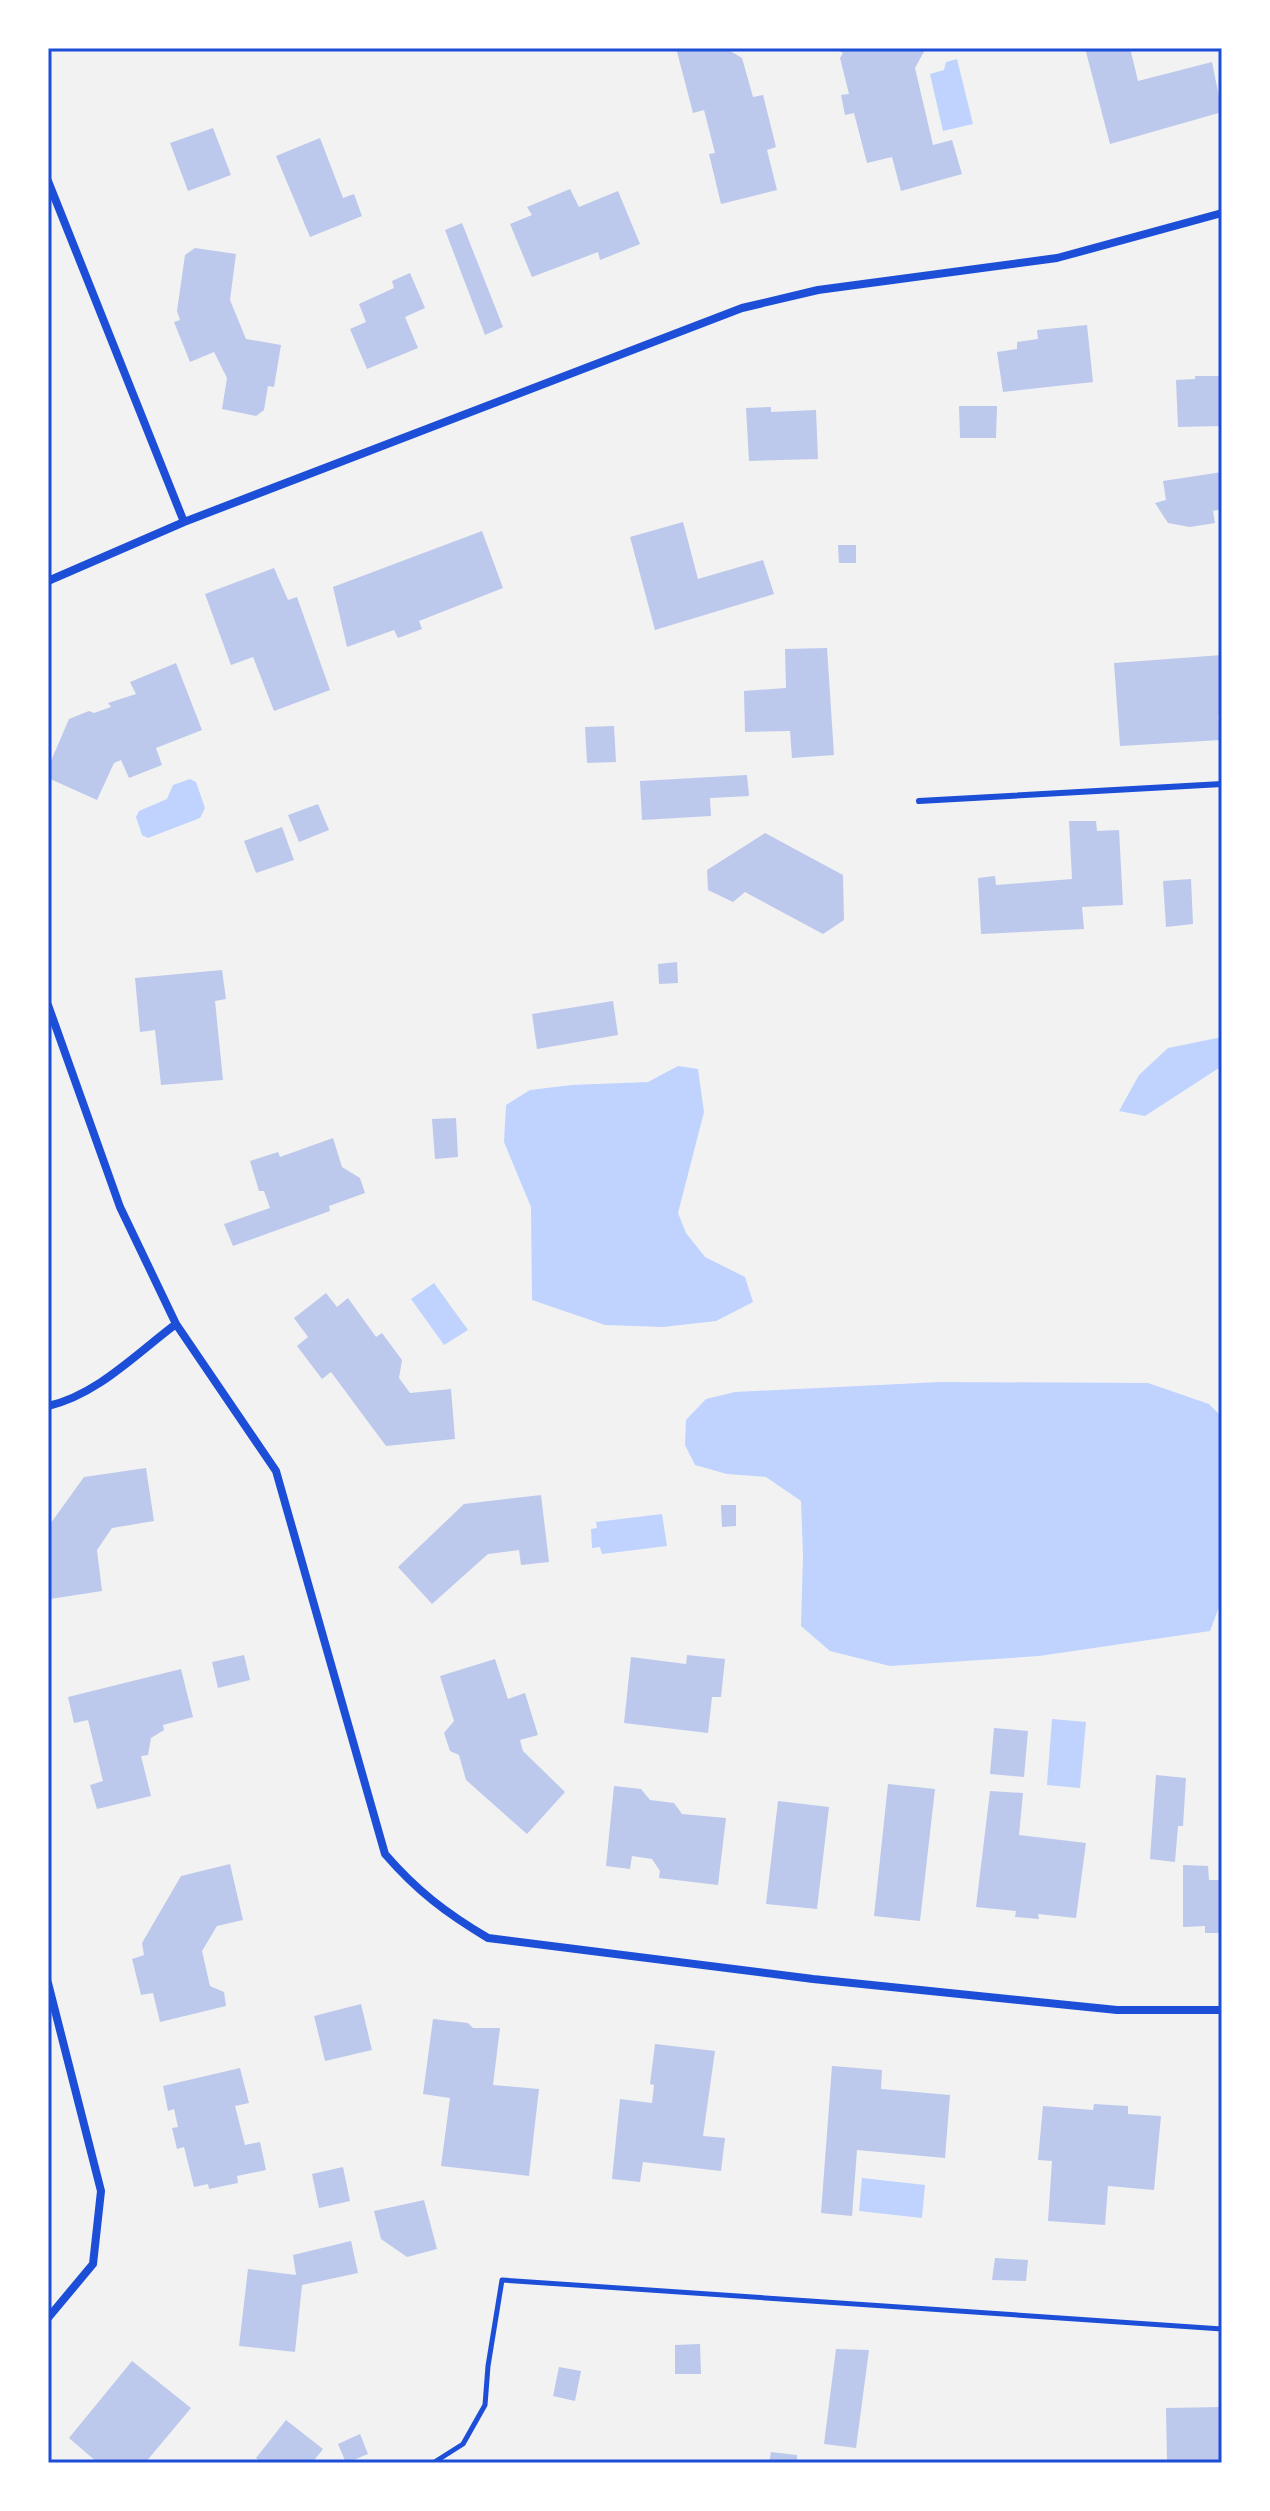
<svg xmlns="http://www.w3.org/2000/svg" width="1270" height="2511" font-family="'Nunito Sans',sans-serif">
  <style>
    .water { fill: #bfd3fe }
    .building { fill: #bdc9ec }
    .lines { fill: none; stroke-linecap: round; stroke-linejoin: round }
    .path { stroke: #1d4ed8; stroke-width: 5 }
    .service { stroke: #1d4ed8; stroke-width: 6 }
    .minor { stroke: #1d4ed8; stroke-width: 8 }
    .neatline { fill: none; stroke: #1d4ed8; stroke-width: 3 }
  </style>
  <rect width="100%" height="100%" fill="#f2f2f2"/>
  <path class="water" d="M957,59L973,124L943,131L930,74L944,70L946,62Z
    M190,779L196,782L205,808L200,818L148,838L142,835L136,817L139,811L167,799L173,785Z
    M1222,1037V1066L1145,1116L1119,1111L1139,1075L1168,1048Z
    M678,1066L698,1069L704,1112L678,1213L686,1233L705,1257L745,1277L753,1302L716,1321L663,1327L605,1325L532,1300L531,1207L504,1142L506,1105L530,1090L572,1085L648,1082Z
    M434,1283L468,1330L444,1345L411,1299Z
    M940,1382L1148,1383L1209,1404L1222,1417V1599L1210,1631L1039,1656L890,1666L830,1651L801,1626L803,1555L801,1501L766,1477L727,1474L695,1465L685,1445L686,1420L706,1399L735,1392Z
    M662,1514L667,1546L602,1554L600,1547L592,1548L591,1529L597,1528L596,1522Z
    M1052,1719L1086,1722L1080,1788L1047,1785Z
    M862,2178L925,2185L922,2218L859,2211Z"/>
  <path class="building" d="M676,48H725L742,58L753,97L763,95L776,147L767,150L777,190L721,204L709,154L715,153L704,110L693,113Z
    M834,48H926L915,68L933,145L952,140L962,174L901,191L892,157L867,163L854,113L845,115L841,95L849,94L840,58L843,53Z
    M1085,48H1130L1138,81L1212,62L1222,112L1110,144Z
    M213,128L231,175L188,191L170,143Z
    M320,138L343,198L354,194L362,216L310,237L276,156Z
    M570,189L579,207L618,191L640,244L600,260L598,252L532,277L510,224L532,215L527,207Z
    M462,223L503,327L485,335L445,230Z
    M195,248L236,254L230,300L246,339L281,345L274,387L268,386L264,410L256,416L222,409L227,378L214,352L190,362L174,322L180,320L177,311L185,255Z
    M410,273L425,308L405,317L418,348L367,369L350,329L366,322L359,304L394,288L392,281Z
    M1087,325L1093,382L1003,392L997,352L1017,349V342L1038,339L1037,330Z
    M1195,376H1222V426L1178,427L1176,380L1195,379Z
    M959,406H997L996,438H960Z
    M771,407V412L816,410L818,459L749,461L746,408Z
    M1222,472V509L1213,511L1215,523L1190,527L1168,523L1155,503L1166,500L1163,481Z
    M683,522L698,579L763,560L774,594L655,630L630,537Z
    M482,531L503,588L419,621L422,629L398,638L394,630L347,647L333,587Z
    M838,545H856V563H839Z
    M274,568L288,600L297,597L330,690L274,711L253,657L231,665L205,594Z
    M827,648L834,755L792,758L790,731L745,732L744,691L786,688L785,649Z
    M1222,655V715H1218L1221,740L1120,746L1114,663Z
    M176,663L202,730L156,748L162,765L129,778L121,760L114,763L97,800L48,778V768L69,719L89,711L94,713L111,707L108,703L136,694L130,682Z
    M614,726L616,762L587,763L585,727Z
    M747,775L749,796L710,798L711,816L642,820L640,781Z
    M318,804L329,830L299,842L288,815Z
    M1069,821H1096L1097,831L1119,830L1123,905L1082,907L1084,929L981,934L978,878L995,876L996,885L1072,879Z
    M282,827L294,860L256,873L244,841Z
    M765,833L843,875L844,920L823,934L745,892L733,902L708,890L707,870Z
    M1191,879L1193,924L1166,927L1163,881Z
    M677,962L678,983L659,984L658,964Z
    M222,970L226,999L215,1001L223,1080L161,1085L155,1030L140,1032L135,978Z
    M613,1001L618,1035L537,1049L532,1014Z
    M456,1118L458,1157L435,1159L432,1119Z
    M333,1138L342,1167L360,1178L365,1193L329,1206L330,1211L233,1246L224,1224L270,1208L264,1191H259L250,1161L278,1152L280,1157Z
    M326,1293L337,1307L348,1298L376,1337L382,1333L402,1360L399,1378L410,1393L451,1389L455,1439L386,1446L331,1372L322,1379L297,1346L308,1337L294,1318Z
    M146,1468L154,1521L112,1528L97,1550L102,1591L50,1599L48,1527L84,1477Z
    M541,1495L549,1562L521,1565L519,1550L488,1554L432,1604L398,1567L464,1504Z
    M721,1505H736V1526L722,1527Z
    M244,1655L250,1680L218,1688L212,1662Z
    M687,1655L725,1659L721,1697H712L708,1733L624,1723L631,1657L686,1664Z
    M495,1659L508,1699L525,1693L538,1735L520,1740L523,1751L565,1792L527,1834L466,1780L459,1755L450,1751L444,1733L454,1721L440,1676Z
    M181,1669L193,1717L163,1725L164,1730L151,1738L148,1755L141,1756L151,1796L97,1809L90,1785L103,1781L88,1720L74,1723L68,1697Z
    M994,1728L1028,1731L1024,1777L990,1774Z
    M1156,1775L1186,1778L1183,1826H1178L1175,1862L1150,1859Z
    M888,1784L935,1789L920,1921L874,1916Z
    M614,1786L641,1789L650,1800L674,1803L682,1814L726,1818L718,1885L659,1878L660,1871L652,1859L632,1856L630,1869L606,1866Z
    M990,1791L1023,1793L1019,1835L1086,1843L1076,1918L1038,1914L1039,1919L1015,1917L1016,1911L976,1907Z
    M778,1801L829,1807L817,1909L766,1904Z
    M230,1864L243,1920L217,1926L202,1951L210,1986L224,1992L226,2006L160,2022L153,1993L141,1995L132,1959L144,1955L142,1943L181,1876Z
    M1183,1865L1208,1866L1209,1880H1222V1933H1205V1926L1183,1927Z
    M361,2004L372,2050L325,2061L314,2016Z
    M433,2019L468,2023L473,2028H500L493,2085L539,2089L529,2176L441,2166L450,2098L423,2094Z
    M655,2044L715,2051L703,2136L725,2138L721,2171L643,2162L640,2182L612,2179L620,2099L652,2103L654,2085L650,2084Z
    M832,2066L882,2070L881,2089L950,2095L945,2158L857,2150L852,2216L821,2213Z
    M240,2068L249,2103L235,2106L245,2145L260,2142L266,2170L237,2176L238,2183L209,2189L208,2184L194,2187L184,2147L177,2149L172,2128L178,2127L174,2109L168,2111L163,2086Z
    M1094,2104L1128,2106V2114L1161,2116L1154,2190L1108,2186L1105,2225L1048,2221L1052,2161L1038,2160L1043,2106L1093,2110Z
    M343,2167L350,2201L319,2208L312,2174Z
    M424,2200L437,2249L407,2257L381,2239L374,2211Z
    M351,2241L358,2273L302,2285L295,2352L239,2346L248,2269L296,2275L293,2255Z
    M995,2258L1028,2260L1026,2281L992,2280Z
    M700,2344L701,2374H675V2345Z
    M836,2349L869,2350L856,2448L824,2444Z
    M132,2361L191,2408L145,2463H98L69,2438Z
    M559,2367L581,2371L575,2401L553,2396Z
    M1222,2407V2463H1167L1166,2408Z
    M286,2420L323,2449L312,2463H262L256,2458Z
    M360,2434L368,2454L346,2463L338,2444Z
    M771,2452L797,2455V2463H769Z"/>
  <g class="lines">
    <path class="path" d="M433,2463L463,2444L485,2405L488,2366L502,2280L1222,2329"/>
    <path class="service" d="M919,801L1222,784"/>
    <path class="minor" d="M48,181L184,522
      M48,581L184,522L742,308L818,290L1057,258L1222,213
      M48,1005L120,1207L176,1324L276,1471L385,1854C417,1891 446,1913 488,1938L813,1979L1117,2010H1222
      M48,1406C97,1395 137,1353 176,1324
      M48,1983L101,2191L93,2264L48,2318"/>
  </g>
  <rect width="1270" height="2511" fill="none" stroke="#ffffff" stroke-width="100"/>
  <rect x="50" y="50" width="1170" height="2411" class="neatline"/>
</svg>
